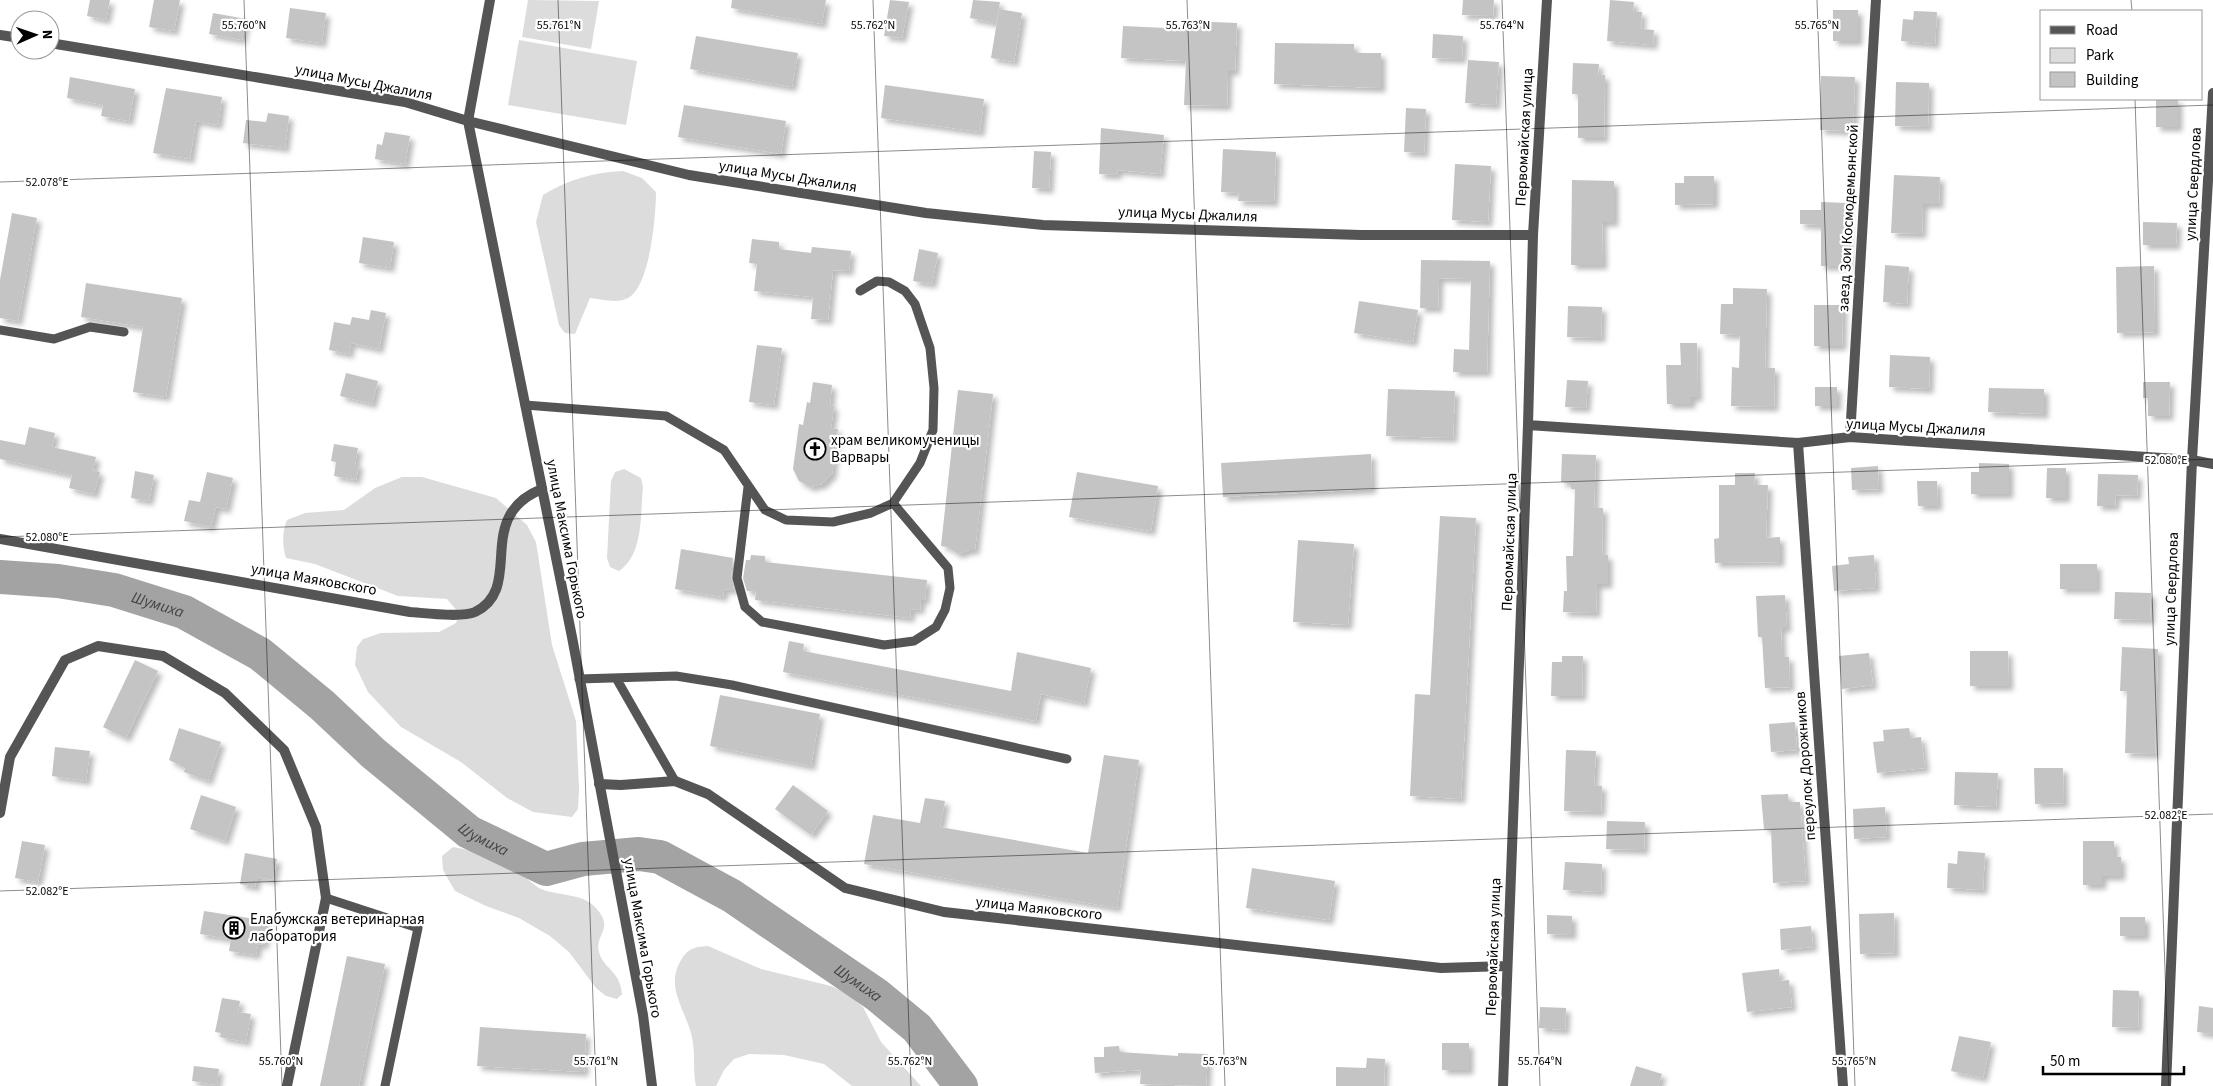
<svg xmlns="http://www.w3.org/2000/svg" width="2213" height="1086" font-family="'Source Sans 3',sans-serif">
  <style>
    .green { fill: #dcdcdc }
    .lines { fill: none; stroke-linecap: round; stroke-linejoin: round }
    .river { stroke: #a3a3a3; stroke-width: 34 }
    .building { fill: #c4c4c4; filter: url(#shadow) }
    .service { stroke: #555; stroke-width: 9 }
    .minor { stroke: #555; stroke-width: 10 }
    .tertiary { stroke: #555; stroke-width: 10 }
    .ticks { fill: none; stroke: #000; stroke-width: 1; stroke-opacity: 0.45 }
    .labels { text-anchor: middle; stroke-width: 4.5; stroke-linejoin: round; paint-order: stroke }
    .street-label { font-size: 15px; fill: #000; stroke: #fff }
    .poi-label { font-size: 15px; fill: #000; stroke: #fff; text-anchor: start }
    .water-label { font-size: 16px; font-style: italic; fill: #444; stroke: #fff }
    .ticks-label { font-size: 12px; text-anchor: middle; fill: #000; stroke: #fff; stroke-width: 4.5; stroke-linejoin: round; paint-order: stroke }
  </style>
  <defs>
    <filter id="shadow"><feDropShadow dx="4.5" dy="4.5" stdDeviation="2.5" flood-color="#0004"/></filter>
  </defs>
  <rect width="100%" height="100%" fill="#fff"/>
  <path class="green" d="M528,0L599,1L591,49L522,37Z
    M519,40L637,61L626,125L508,105Z
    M623,171L642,178L656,192C656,215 650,287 628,298C617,304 601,299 590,298L575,334L565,333L559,325L536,222L543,195C567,180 595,172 623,171Z
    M624,469L641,478L643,487C640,515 644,554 619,571L610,567L607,558L611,481L615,472Z
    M402,477H422L496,498L527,525L536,542L552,645L576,721L579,789L578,809L572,817L533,812L507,798L461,762L401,727L368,692L355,665L357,647L363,639L381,633L439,632L456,623L459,613L447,599L398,596L315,564L286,558C282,545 282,532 287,520L305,513L344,510L375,488Z
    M453,847C472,850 497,858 514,868C524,874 531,884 541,889C558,896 582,893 595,907C616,929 594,934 599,952C604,970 620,970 622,994L617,999L606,996L596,988L569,952L550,936L519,918L486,906L455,891L443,870L442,856Z
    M708,946L761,969L831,986L848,994L863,1007L881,1042L921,1086H852L824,1064L784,1055L749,1054L734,1059L724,1070L716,1086H696C693,1072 695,1057 693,1043C690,1015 664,990 680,962C687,949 693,947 708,946Z"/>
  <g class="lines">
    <path class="river" id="s1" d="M0,577L58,581L114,590L184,612L260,654L322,705L373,753L469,832L546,869L583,859L639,854L660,857L732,896L877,995L917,1028L961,1086"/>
  </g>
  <path class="building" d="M90,0H110L106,20L87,16Z
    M154,0H180L174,31L149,27Z
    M732,0H826L822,24L731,8Z
    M890,0L909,2L902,38L884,36Z
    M973,0L1000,2L996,23L970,18Z
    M1463,0H1494L1493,16L1462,15Z
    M1610,0L1634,2L1633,12H1642L1641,29L1654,30L1653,45L1607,41Z
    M290,8L326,13L322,43L286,38Z
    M999,9L1022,13L1014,62L991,58Z
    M1833,10H1858V41H1833Z
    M1914,11L1937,12L1935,44L1901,41L1903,19L1913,20Z
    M213,13L246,19L242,40L209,34Z
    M1187,21L1237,23L1235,71H1228L1227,106L1184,105L1186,61L1121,58L1123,26L1187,29Z
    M1433,34L1463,36L1462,59L1432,58Z
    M696,36L798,53L792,87L690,69Z
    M1275,43L1354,44V53H1381V88L1274,84Z
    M1468,60L1499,62L1496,105L1465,103Z
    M1573,63L1599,64L1598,75H1605L1604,138H1578V94H1572Z
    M1821,76L1855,77L1853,131L1820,130Z
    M70,77L135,89L129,121L101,116L103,105L67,98Z
    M1896,82L1929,83L1928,127L1895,126Z
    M885,85L984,99L980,132L881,118Z
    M166,88L222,97L218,125L196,121L190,159L153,153Z
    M2156,99H2178V127H2156Z
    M684,105L786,121L781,154L678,137Z
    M1406,108L1426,109L1424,153L1404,152Z
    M268,113L289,116L285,148L243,143L246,120L266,122Z
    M1101,128L1164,135L1160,174L1118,170L1117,175L1099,174Z
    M385,132L410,136L405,164L375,159L377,144L382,145Z
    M1223,149L1276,152L1274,202L1238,201L1239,193L1221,192Z
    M1034,151L1051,152L1049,189L1032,188Z
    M1455,164L1491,166L1488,222L1452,220Z
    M1894,175L1940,177L1939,204H1923L1922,234L1891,233Z
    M1684,176H1714V204L1675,205V183H1684Z
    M1572,180L1614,181V222H1602L1603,265H1571Z
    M1821,202L1848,203V266H1821V225L1800,224V210H1821Z
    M12,213L37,218L18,321L0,318V280Z
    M2143,222L2177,223L2176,245H2143Z
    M363,237L394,242L390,268L359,263Z
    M752,239L779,242V249L811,253L812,247L851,251L849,271L833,270L828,320L811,319L813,297L754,291L757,264L749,263Z
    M919,249L938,253L932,284L913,281Z
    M1421,260L1490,261L1487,372H1453L1454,349L1469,350L1471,279L1439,278L1438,308H1420Z
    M1885,265L1909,267L1907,304L1883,302Z
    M2154,266L2155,332L2117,333L2116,267Z
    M86,283L182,298L166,397L133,392L143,327L81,317Z
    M1733,288L1767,289L1765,368H1775L1774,407L1731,406L1732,367L1739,368L1740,335L1720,334L1721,304H1733Z
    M1359,301L1418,310L1413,342L1354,333Z
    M1814,305H1843L1842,346H1814Z
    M1568,306L1602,307L1601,338L1567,337Z
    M371,310L386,313L379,349L351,343L349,354L329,350L334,322L350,325L352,317L369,320Z
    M1680,343H1697L1698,397H1691V404H1667L1666,365H1681Z
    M757,345L782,348L774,405L749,402Z
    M1890,355L1930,357L1929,389L1889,387Z
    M346,373L378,381L372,404L340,396Z
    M1567,380L1588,381L1586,408L1565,407Z
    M813,382L832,385L830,405L834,406L831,428L838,429L832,474L822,484L810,487L799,481L793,469L799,424L803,425L807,402L810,403Z
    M2143,382H2170L2169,416H2148V398H2143Z
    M1815,387H1837V406H1815Z
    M1989,388L2044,389V414L1988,412Z
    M1388,389L1455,391L1453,438L1386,436Z
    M958,390L993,394L975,550H969L958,554L947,547L941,546Z
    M29,427L55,433L52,447L96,457L93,470L100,472L94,494L69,488L72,475L0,459V440L25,445Z
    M334,444L358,448L355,464H359L356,480L334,476L336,462L331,461Z
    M1371,454L1372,489L1223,497L1221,463Z
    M1562,454L1596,455L1594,508H1603L1602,555H1608V584H1597L1596,613L1563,612L1564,591H1567L1566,556H1573L1575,489H1571V483L1561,482Z
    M1979,463L2009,464V494H1971V472H1979Z
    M1878,466L1879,489L1852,490L1851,468Z
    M2047,468H2066V498H2046Z
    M135,471L154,475L149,501L131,498Z
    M207,472L233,478L226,509L216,507L211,527L184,521L189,500L200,502Z
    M1077,472L1158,486L1151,531L1069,517Z
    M1735,473H1755L1754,485H1768L1766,538L1780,537V562L1715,563L1714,539L1719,538V485H1735Z
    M2098,474L2138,475L2137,496L2116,495L2115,506H2097Z
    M1917,481H1937L1938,506H1918Z
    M1440,516L1476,518L1461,799L1410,796L1415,694L1430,695Z
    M1298,540L1354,544L1348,625L1293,622Z
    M681,549L733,558L731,578L734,590L724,589L723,597L675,589Z
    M751,555L765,556V562L927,580L925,600H921L920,610L911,609L910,618L755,600L756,592L747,591L743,578L746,560H750Z
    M1874,555L1876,588L1834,591L1832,566L1849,564L1848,557Z
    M2060,564H2097V589H2060Z
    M2115,592L2151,593L2150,620L2114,619Z
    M1785,595L1787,628H1781L1782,657H1789L1790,687L1765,688L1762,637H1758L1756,596Z
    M789,641L804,644L803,651L1011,691L1017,652L1091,668L1084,703L1041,694L1036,721L783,672Z
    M2122,647L2158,649L2155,754L2125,753L2127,691H2120Z
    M1970,651H2008L2009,686H1970Z
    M1869,653L1873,685L1842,689L1839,656Z
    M1562,656H1583L1582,696H1551L1552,662H1562Z
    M135,660L158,671L126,738L103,727Z
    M720,695L820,714L811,766L710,746Z
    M1795,722L1797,750L1771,752L1769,724Z
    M179,728L221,742L208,781L184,772L185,768L169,760Z
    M1909,728L1911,738L1921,737L1925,768L1877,773L1873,742L1884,741L1883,730Z
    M55,747L90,751L86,781L52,776Z
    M1566,750L1596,751L1594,785L1602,786L1601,812L1564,811Z
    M1104,755L1139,760L1117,908L864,864L873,815L920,823L925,798L945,801L940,827L1088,853Z
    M2034,768H2063L2064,803L2035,804Z
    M1955,772L1998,773L1996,807L1954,805Z
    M793,785L828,811L811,835L775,809Z
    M1788,794L1789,802H1800L1806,881L1773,883L1771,829H1764L1761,795Z
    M201,795L236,807L225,841L190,829Z
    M1885,807L1887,837L1854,839L1853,809Z
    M1607,821L1645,822L1644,850L1606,849Z
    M22,841L45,845L38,882L15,878Z
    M2083,841H2114V857H2121V876H2102V885H2083Z
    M1958,851L1985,853L1983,890L1947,888L1948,863L1957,864Z
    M245,853L277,859L273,880L257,877L255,887L240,884Z
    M1565,862L1602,864L1601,892L1563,890Z
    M1252,868L1335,881L1329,920L1246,908Z
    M204,911L268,921L264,945L258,944L256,955L229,951L231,939L200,934Z
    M1894,913L1895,953L1860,954L1859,914Z
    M1547,915L1572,916V935L1547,934Z
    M2120,917H2145V936H2120Z
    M1811,926L1813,947L1781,950L1780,929Z
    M347,956L385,964L359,1086H320Z
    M1779,969L1780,981L1789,980L1792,1007L1747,1012L1742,973Z
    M2113,990L2139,991L2138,1028L2112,1027Z
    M222,998L240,1001L238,1012L251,1014L246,1042L220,1037L221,1033L215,1032Z
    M2199,1006L2213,1008V1034L2197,1032Z
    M1540,1007L1566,1008L1565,1030L1539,1028Z
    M480,1027L586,1034L584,1072L477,1066Z
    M1959,1036L1991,1042L1983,1078L1951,1071Z
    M1442,1043H1469V1070H1442Z
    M1119,1046L1120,1052L1178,1056V1053L1208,1054L1206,1086L1140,1084L1141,1070L1095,1073L1094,1057H1104V1047Z
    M1367,1058L1385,1059L1384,1086H1336V1067L1366,1068Z
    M194,1066L219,1069L217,1085L192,1081Z
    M1636,1066L1662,1074L1658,1086H1630Z"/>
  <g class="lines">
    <path class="service" d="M0,330L54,339L90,327L124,332
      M525,405L666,416L724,450L765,510L786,520L833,522L871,513L893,503L920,463L933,430L934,388L930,348L915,304L905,291L889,282L877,281L860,291
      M748,487L737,578L745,607L762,622L884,645L914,641L936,627L945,610L950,588L948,568L893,503
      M616,678L675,781
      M579,679L676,676L732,685L1067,759
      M326,898L418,928L385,1086"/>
    <path class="minor" d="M468,121L689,175L926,213L1043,225L1361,235H1533
      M1528,425L1798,443L1850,437L2192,460L2213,464
      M1850,437L1876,0
      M1798,443L1843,1086
      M0,539L410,612C425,613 461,618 475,612C526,587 472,517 542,489
      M599,784L621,785L675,781L708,794L845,888L944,912L1441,968L1507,966
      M0,813L10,757L65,660L98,646L163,656L225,693L284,750L316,827L326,898L287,1086
      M1503,1086L1528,425L1533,235L1547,0
      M2166,1086L2192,460L2213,93"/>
    <path class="tertiary" d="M490,0L468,121L572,637L643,1015L652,1086
      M0,35L20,38
      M50,43L405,102L468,121"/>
  </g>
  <path class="ticks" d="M244,0L282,1086M558,0L596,1086M873,0L911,1086M1187,0L1225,1086M1502,0L1540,1086M1817,0L1855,1086M2131,0L2132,11M2135,99L2169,1086M0,182L2213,105M0,537L2213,459M0,891L2213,814"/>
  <defs>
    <g id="church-ring" transform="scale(1.125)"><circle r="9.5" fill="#fff" stroke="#000" stroke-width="1.5"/><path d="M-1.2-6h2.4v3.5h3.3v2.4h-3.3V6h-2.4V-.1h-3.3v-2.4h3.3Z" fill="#000"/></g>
    <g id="building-ring" transform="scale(1.125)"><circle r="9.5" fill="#fff" stroke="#000" stroke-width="1.5"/><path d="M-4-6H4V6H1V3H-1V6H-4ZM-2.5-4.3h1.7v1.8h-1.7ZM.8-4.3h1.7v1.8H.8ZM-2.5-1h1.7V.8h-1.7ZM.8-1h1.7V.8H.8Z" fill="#000"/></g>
  </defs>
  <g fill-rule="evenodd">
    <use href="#church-ring" x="815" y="449"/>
    <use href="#building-ring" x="234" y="928"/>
  </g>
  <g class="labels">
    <g class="street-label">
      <text transform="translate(364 82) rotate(11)" y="5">улица Мусы Джалиля</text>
      <text transform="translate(1524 137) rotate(-87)" y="5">Первомайская улица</text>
      <text transform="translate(788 176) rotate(9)" y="5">улица Мусы Джалиля</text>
      <text transform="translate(2193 184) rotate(-87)" y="5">улица Свердлова</text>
      <text transform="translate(1188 214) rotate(2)" y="5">улица Мусы Джалиля</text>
      <text transform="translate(1848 218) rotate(-87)" y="5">заезд Зои Космодемьянской</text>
      <text transform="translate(1916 427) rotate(3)" y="5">улица Мусы Джалиля</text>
      <text transform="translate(567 539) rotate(79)" y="5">улица Максима Горького</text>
      <text transform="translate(1509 542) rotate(-88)" y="5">Первомайская улица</text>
      <text transform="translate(314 579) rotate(10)" y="5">улица Маяковского</text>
      <text transform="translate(2171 589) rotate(-88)" y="5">улица Свердлова</text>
      <text transform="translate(1805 766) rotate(-94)" y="5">переулок Дорожников</text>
      <text transform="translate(1039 908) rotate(6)" y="5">улица Маяковского</text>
      <text transform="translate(643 938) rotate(80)" y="5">улица Максима Горького</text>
      <text transform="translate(1493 947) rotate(-88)" y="5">Первомайская улица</text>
    </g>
    <g class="poi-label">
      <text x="831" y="445">храм великомученицы<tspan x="831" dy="17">Варвары</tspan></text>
      <text x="250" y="924">Елабужская ветеринарная<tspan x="250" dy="17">лаборатория</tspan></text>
    </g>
    <g class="water-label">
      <text dy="6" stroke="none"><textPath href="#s1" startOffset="161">Шумиха</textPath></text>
      <text dy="6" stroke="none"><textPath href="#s1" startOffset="566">Шумиха</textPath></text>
      <text dy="6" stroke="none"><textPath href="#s1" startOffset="986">Шумиха</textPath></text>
    </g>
  </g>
  <g class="ticks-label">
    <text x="244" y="29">55.760°N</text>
    <text x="559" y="29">55.761°N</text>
    <text x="873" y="29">55.762°N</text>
    <text x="1188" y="29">55.763°N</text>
    <text x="1502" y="29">55.764°N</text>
    <text x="1817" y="29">55.765°N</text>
    <text x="47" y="186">52.078°E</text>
    <text x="2166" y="464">52.080°E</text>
    <text x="47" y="541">52.080°E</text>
    <text x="2166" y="819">52.082°E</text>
    <text x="47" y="895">52.082°E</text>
    <text x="281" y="1065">55.760°N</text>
    <text x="596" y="1065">55.761°N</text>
    <text x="910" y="1065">55.762°N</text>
    <text x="1225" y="1065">55.763°N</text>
    <text x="1540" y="1065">55.764°N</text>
    <text x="1854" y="1065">55.765°N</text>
  </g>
  <rect x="2040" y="10" width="162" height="90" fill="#ffffff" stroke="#999999"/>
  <rect x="2050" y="26" width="25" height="8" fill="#555555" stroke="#999999"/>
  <text x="2086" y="35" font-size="15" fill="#000000">Road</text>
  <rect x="2050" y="48" width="25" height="15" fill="#dcdcdc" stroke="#999999"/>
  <text x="2086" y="60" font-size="15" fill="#000000">Park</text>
  <rect x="2050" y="72" width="25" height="15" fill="#c4c4c4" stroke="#999999"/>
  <text x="2086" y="85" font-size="15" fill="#000000">Building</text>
  <g transform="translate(35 35) rotate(88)"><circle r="24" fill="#ffffff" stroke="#999999"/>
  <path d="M0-4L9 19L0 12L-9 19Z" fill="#000000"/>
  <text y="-8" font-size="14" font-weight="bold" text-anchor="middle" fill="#000000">N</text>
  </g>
  <path d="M2043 1066v8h141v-8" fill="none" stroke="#000000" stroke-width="2.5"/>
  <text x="2050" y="1066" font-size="15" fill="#000000" stroke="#ffffff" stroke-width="4" paint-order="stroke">50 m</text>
</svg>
